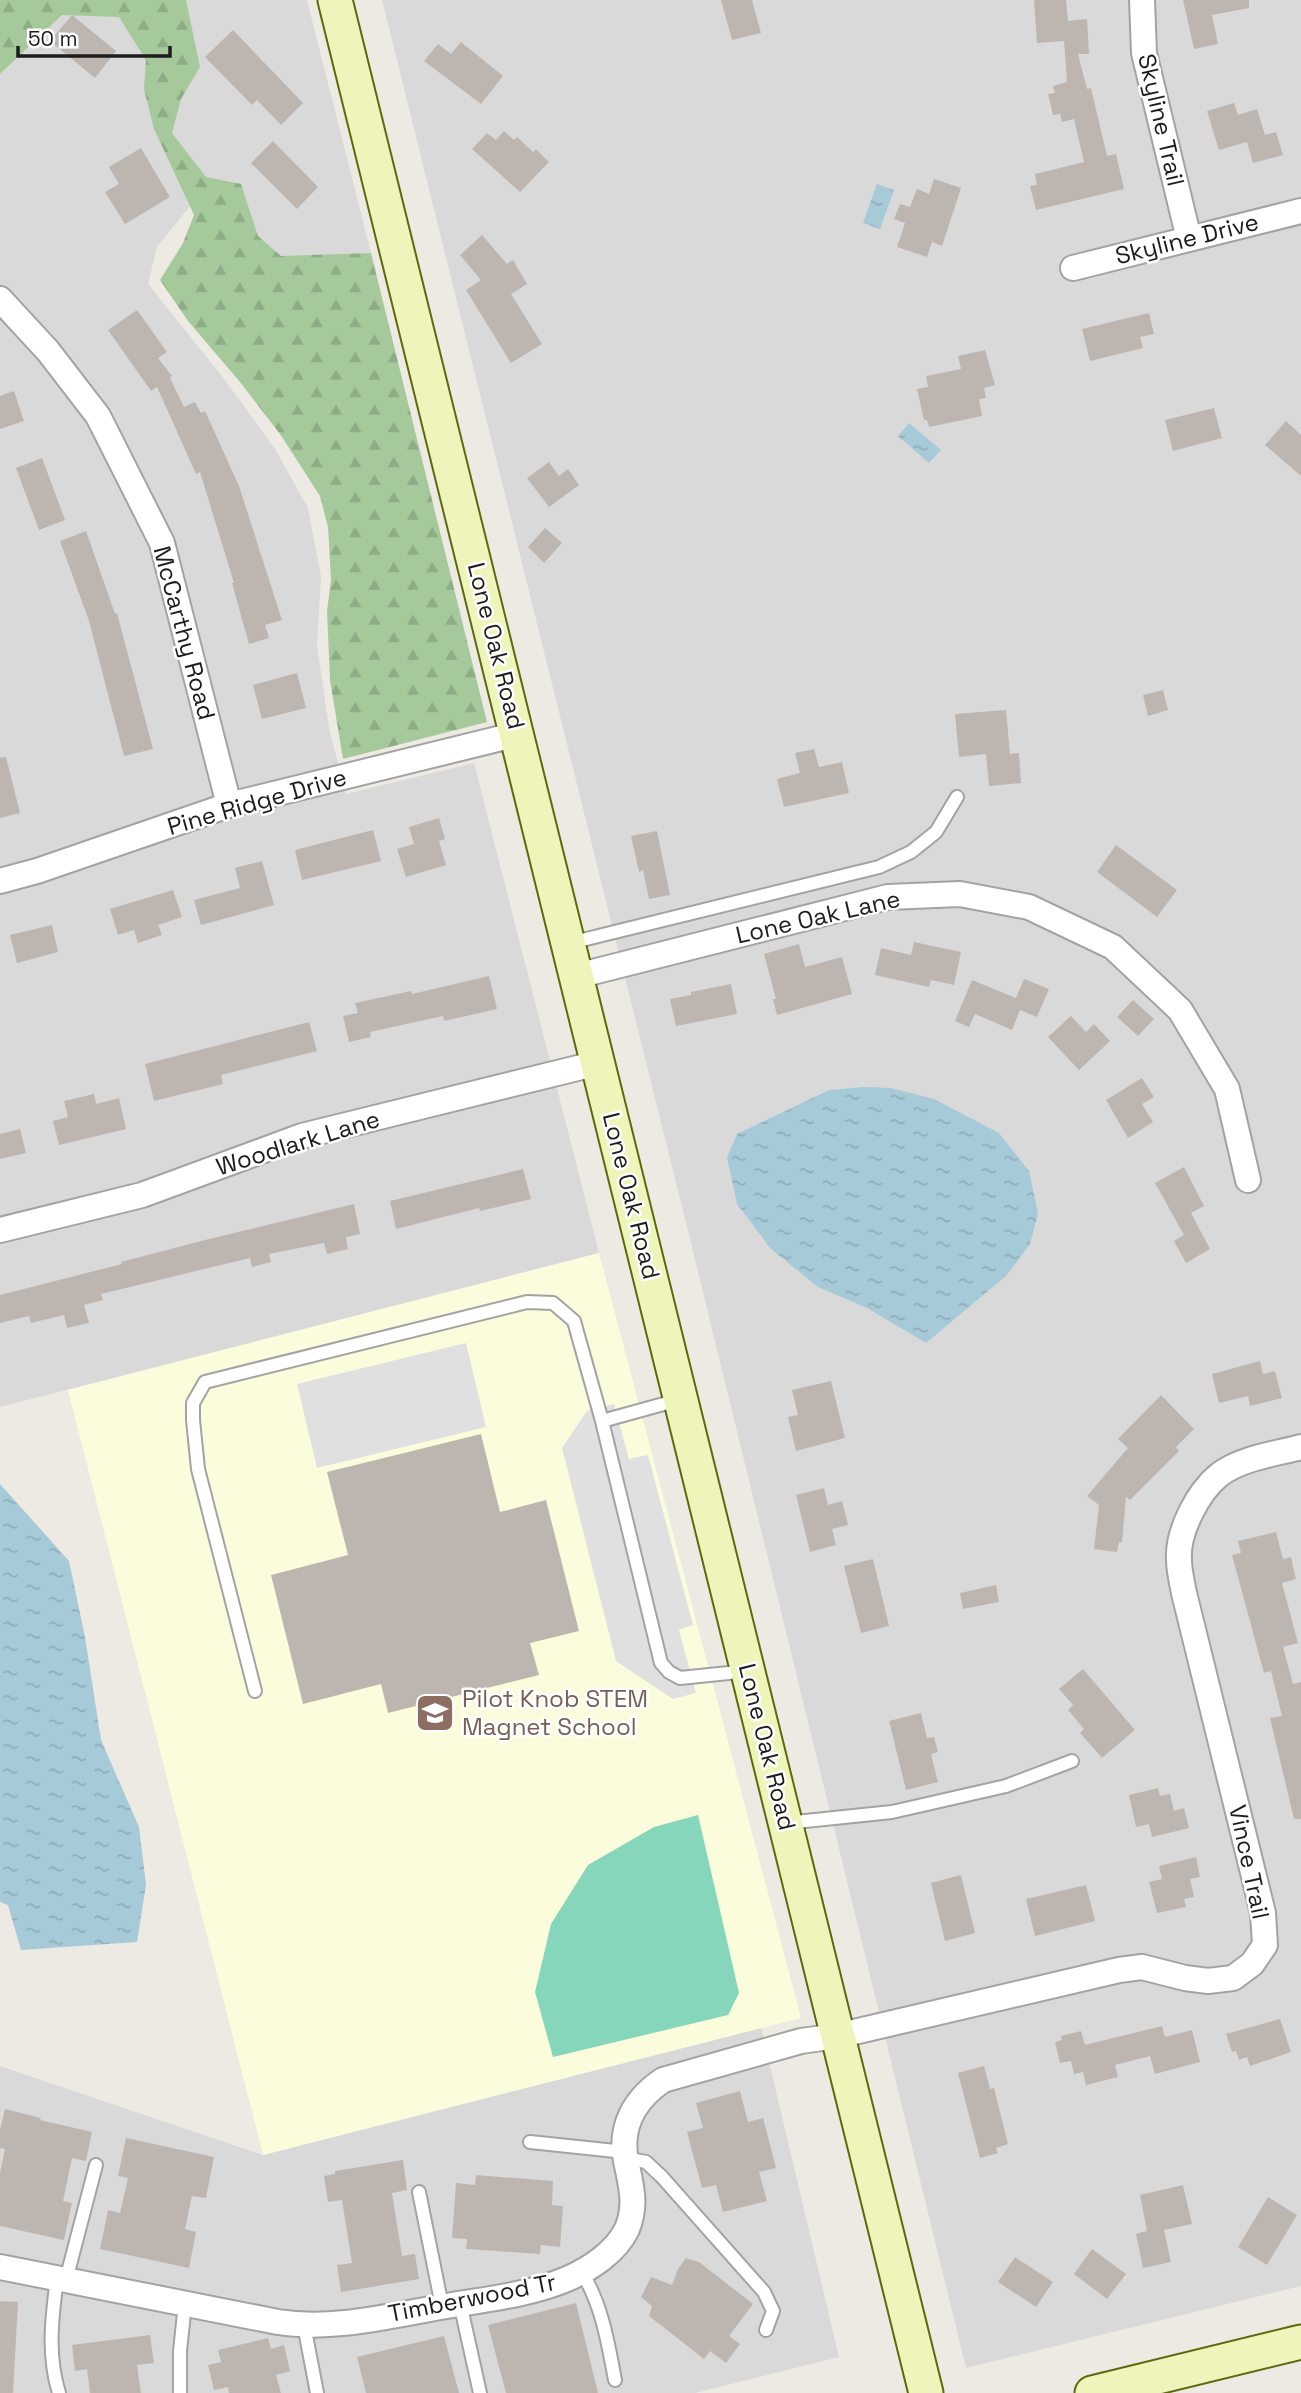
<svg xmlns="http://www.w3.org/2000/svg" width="1301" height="2393" font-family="'Space Grotesk',sans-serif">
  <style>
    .residential { fill: #dad9d9 }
    .education { fill: #fbfcdc }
    .forest { fill: url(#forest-firs) }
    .pitch { fill: #86d6bb }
    .parking { fill: #e0e0e0 }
    .water { fill: url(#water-ripples) }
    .building { fill: #bdb6b0 }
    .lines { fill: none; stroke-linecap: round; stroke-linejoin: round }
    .lane-casing { stroke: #a3a3a3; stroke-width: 16 }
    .street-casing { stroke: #a3a3a3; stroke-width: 28 }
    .secondary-casing { stroke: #5c6a0d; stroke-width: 37 }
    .lane { stroke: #fff; stroke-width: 12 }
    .street { stroke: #fff; stroke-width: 24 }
    .secondary { stroke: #eff4ba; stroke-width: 33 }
    .labels { text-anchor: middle; stroke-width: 5; stroke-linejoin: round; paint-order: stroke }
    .street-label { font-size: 24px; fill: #1c1c1c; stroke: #fff }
    .education-label { font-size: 24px; fill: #785e54; stroke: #fff; text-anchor: start }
  </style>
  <defs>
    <pattern id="forest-firs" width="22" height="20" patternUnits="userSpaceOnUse" patternTransform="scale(1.75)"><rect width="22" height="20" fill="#a6c99b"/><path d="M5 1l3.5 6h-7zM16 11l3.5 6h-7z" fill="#8eac85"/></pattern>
    <pattern id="water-ripples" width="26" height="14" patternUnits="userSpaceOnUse" patternTransform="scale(1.75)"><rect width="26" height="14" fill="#a6cad7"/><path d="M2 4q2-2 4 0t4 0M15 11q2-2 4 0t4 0" fill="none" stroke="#8eadb8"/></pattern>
  </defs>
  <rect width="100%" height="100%" fill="#edeae3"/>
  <path class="residential" d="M77,0H307L371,253L300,268L257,254L199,195L157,247L148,284L225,380L275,449L308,508L321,576L317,645L329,728L346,794L474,763L599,1253L0,1407V74Z
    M382,0H1301V2286L966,2368L688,1231Z
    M761,2028L839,2357L695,2393H0V2066L263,2155Z"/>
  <path class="education" d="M599,1253L801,2018L263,2155L68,1390Z"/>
  <path class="forest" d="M0,0H186L200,67L181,99L172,133L206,177L241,184L258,236L281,256L371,253L487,722L343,759L330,680L327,611L331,580L328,527L320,496L280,434L240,382L188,321L160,280L183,243L194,215L154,129L144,89L146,60L119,17L62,15L0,74Z"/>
  <path class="pitch" d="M698,1815L739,1993L728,2015L553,2057L535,1992L551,1924L588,1865L654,1827Z"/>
  <path class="parking" d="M466,1343L486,1427L317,1468L297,1384Z
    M614,1404L629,1459L648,1455L693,1625L679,1630L696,1693L673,1699L616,1661L562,1448L587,1411Z"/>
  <path class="water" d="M877,184L894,190L880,229L863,223Z
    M909,423L941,450L929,463L898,436Z
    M863,1087L891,1088L934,1099L999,1133L1029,1171L1038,1213L1030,1244L1006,1276L926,1343L867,1308L818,1287L771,1249L737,1204L727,1157L737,1134L829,1090Z
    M0,1484L69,1561L85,1637L101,1740L139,1827L146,1885L137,1942L21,1950L8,1905L0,1902Z"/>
  <path class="building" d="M721,0H752L761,33L732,40Z
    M1034,0H1066L1068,21L1087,19L1089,54H1078L1087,89L1091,88L1107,156L1116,154L1124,189L1036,210L1030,186L1037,185L1035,174L1084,162L1074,119L1062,122L1060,114L1053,115L1048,94L1055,93L1053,86L1067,82L1064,41L1037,43Z
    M1183,0H1249V8L1212,15L1218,44L1194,49Z
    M72,15L116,51L95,78L50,41Z
    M233,30L303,103L281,125L257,100L252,105L205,57Z
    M461,42L503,76L481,104L424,61L438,44L451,54Z
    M1234,103L1238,115L1257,109L1265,135L1276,132L1283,155L1253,163L1247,142L1219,150L1207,111Z
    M504,131L514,140L517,137L533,152L536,149L549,162L520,192L472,149L487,133L496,140Z
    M273,141L318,187L297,209L251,163Z
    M141,148L170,197L125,224L105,192L119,184L109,167Z
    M934,179L961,188L942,246L932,242L927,257L897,247L905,223L894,219L900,204L910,207L917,189L929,194Z
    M482,235L507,264L513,260L527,284L511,294L542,344L511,363L466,290L481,280L460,255Z
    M137,310L167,352L158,358L172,376L170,378L184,407L195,402L201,413L205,411L239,486L282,620L265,625L269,638L249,644L232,583H234L200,472L196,474L157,387L151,391L108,330Z
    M1149,313L1154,334L1140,337L1143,348L1090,361L1082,329Z
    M985,350L995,385L984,388L986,398L979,399L982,416L929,427L927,420H924L917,389L928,387L926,376L961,369L958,356Z
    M14,391L24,421L0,429V396Z
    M1214,408L1222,438L1173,451L1165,420Z
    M1286,421L1301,435V476L1265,445Z
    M42,458L65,520L39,530L16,468Z
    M549,462L559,476L568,469L579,485L549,507L527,478Z
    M545,528L562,543L544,563L528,547Z
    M86,531L115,614L117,613L153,749L124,756L89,621L60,541Z
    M297,673L306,708L262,719L253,685Z
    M1163,690L1168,710L1148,716L1143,695Z
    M1006,710L1010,754L1019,753L1021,783L989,786L986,754L959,757L955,714Z
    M814,749L819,767L842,762L849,793L784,807L777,779L800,773L795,753Z
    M6,757L20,813L0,818V758Z
    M439,818L445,839L439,841L446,865L406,877L397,849L414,844L409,827Z
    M373,830L381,861L302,880L295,850Z
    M657,831L670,895L649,899L643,870L639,872L631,836Z
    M1116,845L1177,890L1157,917L1097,872Z
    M262,861L274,905L201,925L194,900L240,888L235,868Z
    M173,890L182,917L158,925L162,935L138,943L134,930L118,935L110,909Z
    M52,925L58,952L17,963L10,935Z
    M914,942L961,952L954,985L931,980L929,987L875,975L881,948L911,955Z
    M799,944L805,967L842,957L852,994L777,1015L773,999H776L764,954Z
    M489,976L497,1009L444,1021L443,1016L370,1032L371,1037L349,1042L343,1016L358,1013L355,1003L411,991L412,994Z
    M1024,979L1049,989L1037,1017L1020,1010L1012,1030L975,1014L969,1027L955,1021L972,980L1016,998Z
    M731,984L737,1014L676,1026L670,999L691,995V992Z
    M1133,1000L1154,1019L1138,1036L1117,1017Z
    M1071,1016L1086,1032L1094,1024L1110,1041L1079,1070L1048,1037Z
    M309,1022L317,1051L221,1075L223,1084L154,1101L145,1064Z
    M1142,1078L1154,1097L1142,1104L1153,1122L1128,1138L1106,1100Z
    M94,1094L96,1104L119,1098L126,1129L59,1145L53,1121L68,1117L64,1101Z
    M20,1129L26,1153L0,1159V1134Z
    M1184,1167L1204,1206L1191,1213L1210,1249L1186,1263L1174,1241L1184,1235L1155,1183Z
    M523,1169L531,1199L480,1211L479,1208L396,1229L390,1201Z
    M354,1204L360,1234L346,1237L348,1249L327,1254L324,1243L269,1254L271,1262L252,1267L250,1258L101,1294L103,1300L84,1305L89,1323L67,1328L64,1315L31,1323L29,1316L0,1323V1295L122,1264L121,1262L205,1240Z
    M1260,1361L1263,1374L1275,1371L1282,1398L1250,1406L1248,1396L1219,1403L1212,1374Z
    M831,1381L845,1438L796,1451L788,1417L798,1415L792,1390Z
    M1161,1395L1194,1429L1176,1447L1179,1451L1130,1500L1126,1497L1122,1542H1119L1117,1552L1094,1549L1099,1505L1087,1496L1128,1448L1118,1439Z
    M481,1434L500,1512L546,1500L579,1631L530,1643L539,1675L388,1713L381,1684L303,1704L271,1575L348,1555L327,1472Z
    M824,1488L828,1505L842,1501L848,1525L832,1529L836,1545L810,1552L796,1495Z
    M1276,1532L1283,1559L1291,1557L1296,1579L1282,1583L1298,1643L1283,1647L1293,1684L1301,1682V1819H1294L1270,1718L1282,1716L1271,1671L1264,1673L1232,1555L1241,1553L1238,1541Z
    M873,1559L889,1626L861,1633L844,1566Z
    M996,1585L999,1602L963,1609L960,1593Z
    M1083,1669L1135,1730L1102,1758L1080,1733L1084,1729L1068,1710L1073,1705L1059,1689Z
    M921,1713L927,1738L934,1737L938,1752L931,1754L938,1782L906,1790L889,1721Z
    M1158,1788L1160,1796L1170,1794L1174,1811L1184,1808L1189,1828L1152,1837L1149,1824L1136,1827L1129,1795Z
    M1196,1857L1200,1877L1190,1879L1194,1897L1184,1899L1186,1907L1157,1913L1149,1882L1162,1879L1159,1866Z
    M961,1875L975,1933L945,1941L931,1883Z
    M1086,1885L1095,1921L1035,1936L1026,1899Z
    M1280,2019L1291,2052L1250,2066L1247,2057L1239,2060L1236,2051L1232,2052L1226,2034Z
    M1162,2026L1165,2037L1192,2030L1200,2062L1155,2074L1150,2056L1115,2065L1118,2077L1086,2085L1083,2072L1074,2074L1071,2061L1060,2063L1055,2042L1062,2040L1061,2036L1081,2031L1085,2045Z
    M984,2066L990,2089L994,2088L1008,2144L996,2148L998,2153L980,2158L958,2073Z
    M740,2091L748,2122L763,2118L776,2168L759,2172L767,2201L723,2212L716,2185L702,2188L687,2132L703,2128L696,2103Z
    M5,2109L41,2118L40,2120L92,2132L86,2161L72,2158L63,2201L72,2203L64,2240L0,2226V2173L5,2149L0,2148V2130Z
    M126,2138L214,2157L206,2198L192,2196L185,2229L196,2232L189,2268L100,2249L108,2210L120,2213L128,2178L118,2176Z
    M403,2160L407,2190L392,2193L402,2256L415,2254L419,2279L341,2292L337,2265L352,2263L342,2200L328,2202L324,2176L335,2174V2171Z
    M476,2175L553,2181L552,2205L563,2206L560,2247L541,2245L540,2254L466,2249L467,2239L452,2238L456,2183L475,2185Z
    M1183,2185L1192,2224L1164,2230L1171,2262L1143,2268L1136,2234L1147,2231L1140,2195Z
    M1268,2197L1297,2215L1267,2265L1238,2247Z
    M1092,2249L1126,2274L1107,2299L1074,2274Z
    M1015,2257L1053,2282L1036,2307L998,2282Z
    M686,2258L699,2262L753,2304L729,2336L740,2344L726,2363L710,2351L704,2359L649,2316L652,2306L641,2297L651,2277L672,2285L678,2269Z
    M0,2301L18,2302L13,2393H0Z
    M576,2303L598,2393H506L488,2325Z
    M150,2335L154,2363L137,2365L141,2393H90L87,2369L75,2371L72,2345Z
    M444,2336L459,2393H366L357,2357Z
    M268,2338L271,2349L284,2345L290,2371L276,2375L281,2393H229L228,2387L214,2390L208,2365L221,2362L218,2350Z"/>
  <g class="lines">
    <g class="lane-casing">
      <path id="lane" d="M570,943L879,867L911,852L936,832L957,797
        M602,1421L678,1400
        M255,1691L198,1469L193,1420V1403L205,1382L527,1302L553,1303L574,1321L602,1421L661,1663L669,1672L680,1678L748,1671
        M786,1823L892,1812L1006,1786L1072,1761
        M530,2142L625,2152
        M625,2158L646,2162L662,2177L764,2292L773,2311L766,2330
        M419,2192L442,2306
        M581,2271C602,2304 608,2343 615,2380
        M57,2278C52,2318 47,2354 59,2393
        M66,2280L96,2165
        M460,2303L480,2393
        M304,2325L317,2393
        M180,2393V2351L185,2304"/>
    </g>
    <g class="street-casing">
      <path id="street" d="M1142,0L1144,53L1189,239
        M1073,268L1301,211
        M0,299L48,351L98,416L162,543L229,805
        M0,881L37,871L229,805L518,734
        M577,976L888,897L960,894L1029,907L1113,947L1180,1010L1227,1089L1248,1180
        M0,1230L142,1195L302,1136L598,1063
        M0,2267L278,2322C334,2331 392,2315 447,2306C487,2299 529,2295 567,2279C590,2269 616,2252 627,2229C637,2205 631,2185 626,2161C619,2126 635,2099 663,2080L801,2041L837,2036L1119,1970L1142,1967L1185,1978L1208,1981L1233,1978L1252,1964L1265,1945L1263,1913L1184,1593C1182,1582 1179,1571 1179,1560C1177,1532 1198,1492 1219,1475C1241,1458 1275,1454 1301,1447"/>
    </g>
    <g class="secondary-casing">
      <path id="secondary" d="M335,0L926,2393
        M1092,2393L1301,2342"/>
    </g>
    <use href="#lane" class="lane"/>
    <use href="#street" class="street"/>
    <use href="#secondary" class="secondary"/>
  </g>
  <defs>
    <g id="school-square" transform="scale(2.0125)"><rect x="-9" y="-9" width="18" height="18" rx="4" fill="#8d6e63" stroke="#fff"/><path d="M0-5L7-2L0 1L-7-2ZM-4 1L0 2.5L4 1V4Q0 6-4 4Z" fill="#fff"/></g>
  </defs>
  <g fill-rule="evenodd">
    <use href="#school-square" x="435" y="1713"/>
  </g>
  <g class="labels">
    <g class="street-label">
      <text transform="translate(1161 120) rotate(77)" y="8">Skyline Trail</text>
      <text transform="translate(1187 239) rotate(-14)" y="8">Skyline Drive</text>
      <text transform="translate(184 633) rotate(75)" y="8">McCarthy Road</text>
      <text transform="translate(496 646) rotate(76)" y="8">Lone Oak Road</text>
      <text transform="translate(257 802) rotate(-16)" y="8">Pine Ridge Drive</text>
      <text transform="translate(818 917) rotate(-13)" y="8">Lone Oak Lane</text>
      <text transform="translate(298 1143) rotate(-17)" y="8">Woodlark Lane</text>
      <text transform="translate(631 1196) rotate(76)" y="8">Lone Oak Road</text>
      <text transform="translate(767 1747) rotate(76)" y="8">Lone Oak Road</text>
      <text transform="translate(1249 1862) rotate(78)" y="8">Vince Trail</text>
      <text transform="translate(472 2298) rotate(-11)" y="8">Timberwood Tr</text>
    </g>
    <g class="education-label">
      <text x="462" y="1707">Pilot Knob STEM<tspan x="462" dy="28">Magnet School</tspan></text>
    </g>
  </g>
  <path d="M18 46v10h152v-10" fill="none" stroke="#1c1c1c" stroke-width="3.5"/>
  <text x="28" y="46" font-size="21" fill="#1c1c1c" stroke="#ffffff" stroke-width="5" paint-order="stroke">50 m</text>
</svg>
